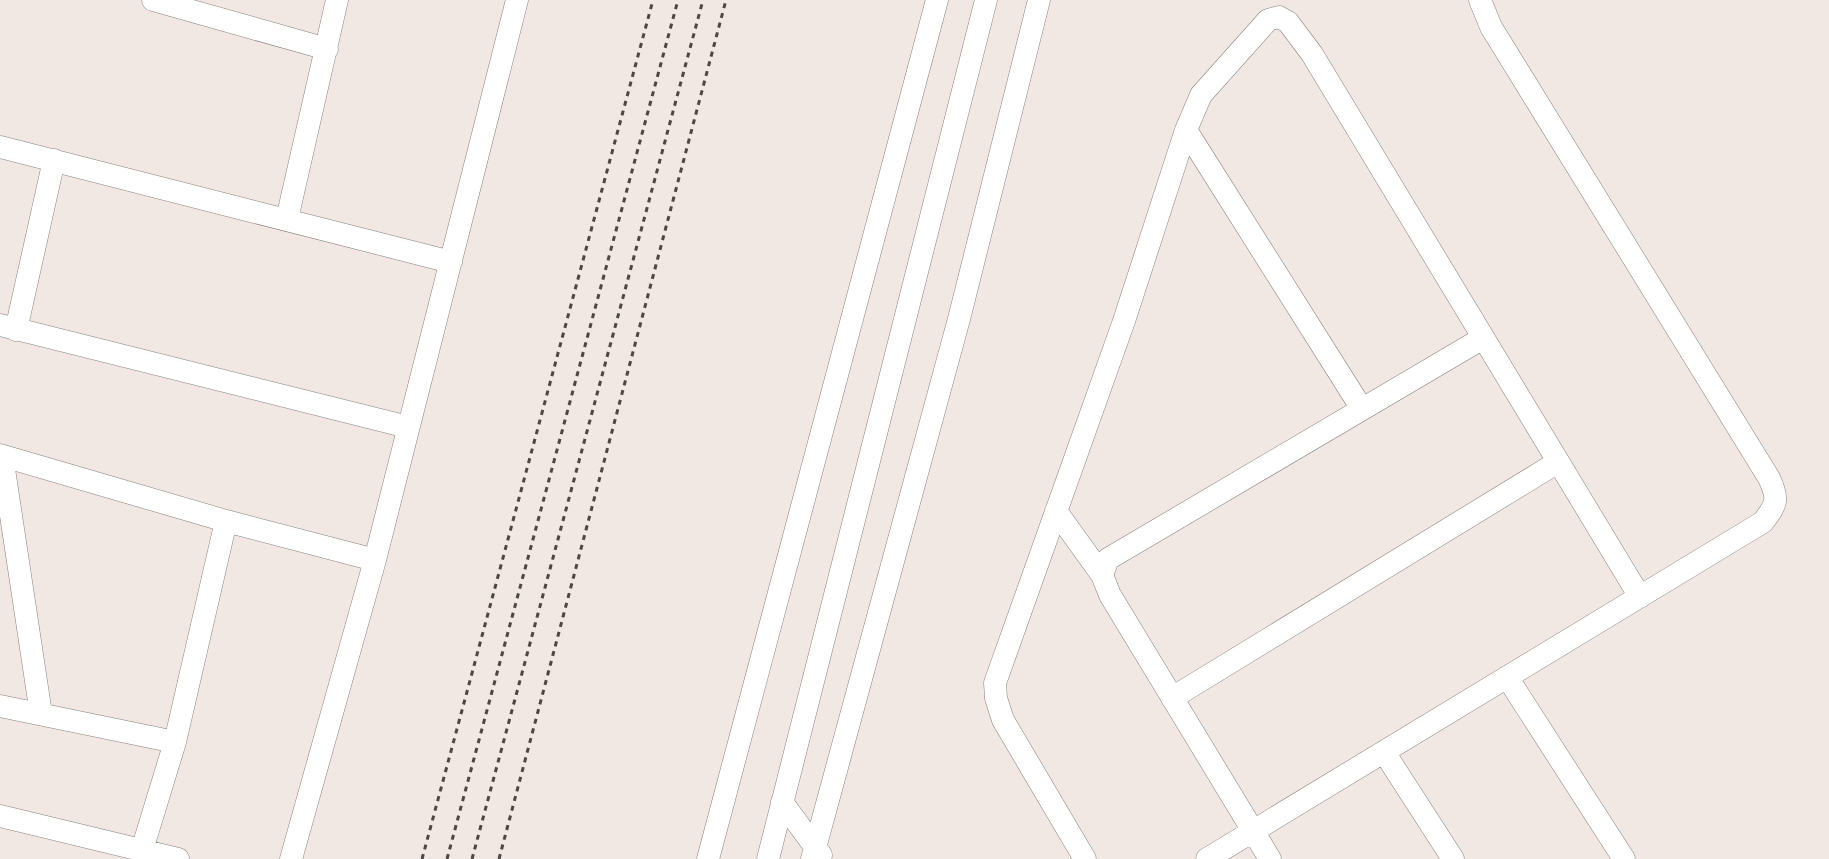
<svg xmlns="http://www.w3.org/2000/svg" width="1829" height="859" font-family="Rubik,sans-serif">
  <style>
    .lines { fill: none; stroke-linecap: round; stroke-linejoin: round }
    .minor-casing { stroke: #877e7b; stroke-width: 23 }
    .minor { stroke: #fff; stroke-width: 22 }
    .rail { stroke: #4c4745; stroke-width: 3; stroke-dasharray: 5 5; stroke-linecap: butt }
  </style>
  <rect width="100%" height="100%" fill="#f2e8e3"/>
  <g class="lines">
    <g class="minor-casing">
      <path id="minor" d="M153,0L327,49
        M1186,130L1362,409
        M0,147L451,262
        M287,219L337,0
        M0,325L408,427
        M16,330L54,160
        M0,455L226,521L375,560
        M2,456L41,714
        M1056,511L1102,575
        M1507,677L1624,859
        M1172,698L1558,462
        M0,706L175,742
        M1384,752L1453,859
        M782,802L821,855
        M0,816L178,859
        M142,850L175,742L226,521
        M291,859L375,560L517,0
        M708,859L937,0
        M768,859L986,0
        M812,859L959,319L1039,0
        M1085,859L1003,720L996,698L995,683L1124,321L1186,130L1201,95L1268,20L1279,17L1288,22L1312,54L1640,597
        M1207,859L1763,522C1777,504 1779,499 1769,478L1491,27L1480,0
        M1270,859L1110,595L1102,575L1108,559L1483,338"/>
    </g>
    <use href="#minor" class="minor"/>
    <path class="rail" d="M422,859L653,0
      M447,859L678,0
      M472,859L703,0
      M499,859L726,0"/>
  </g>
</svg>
